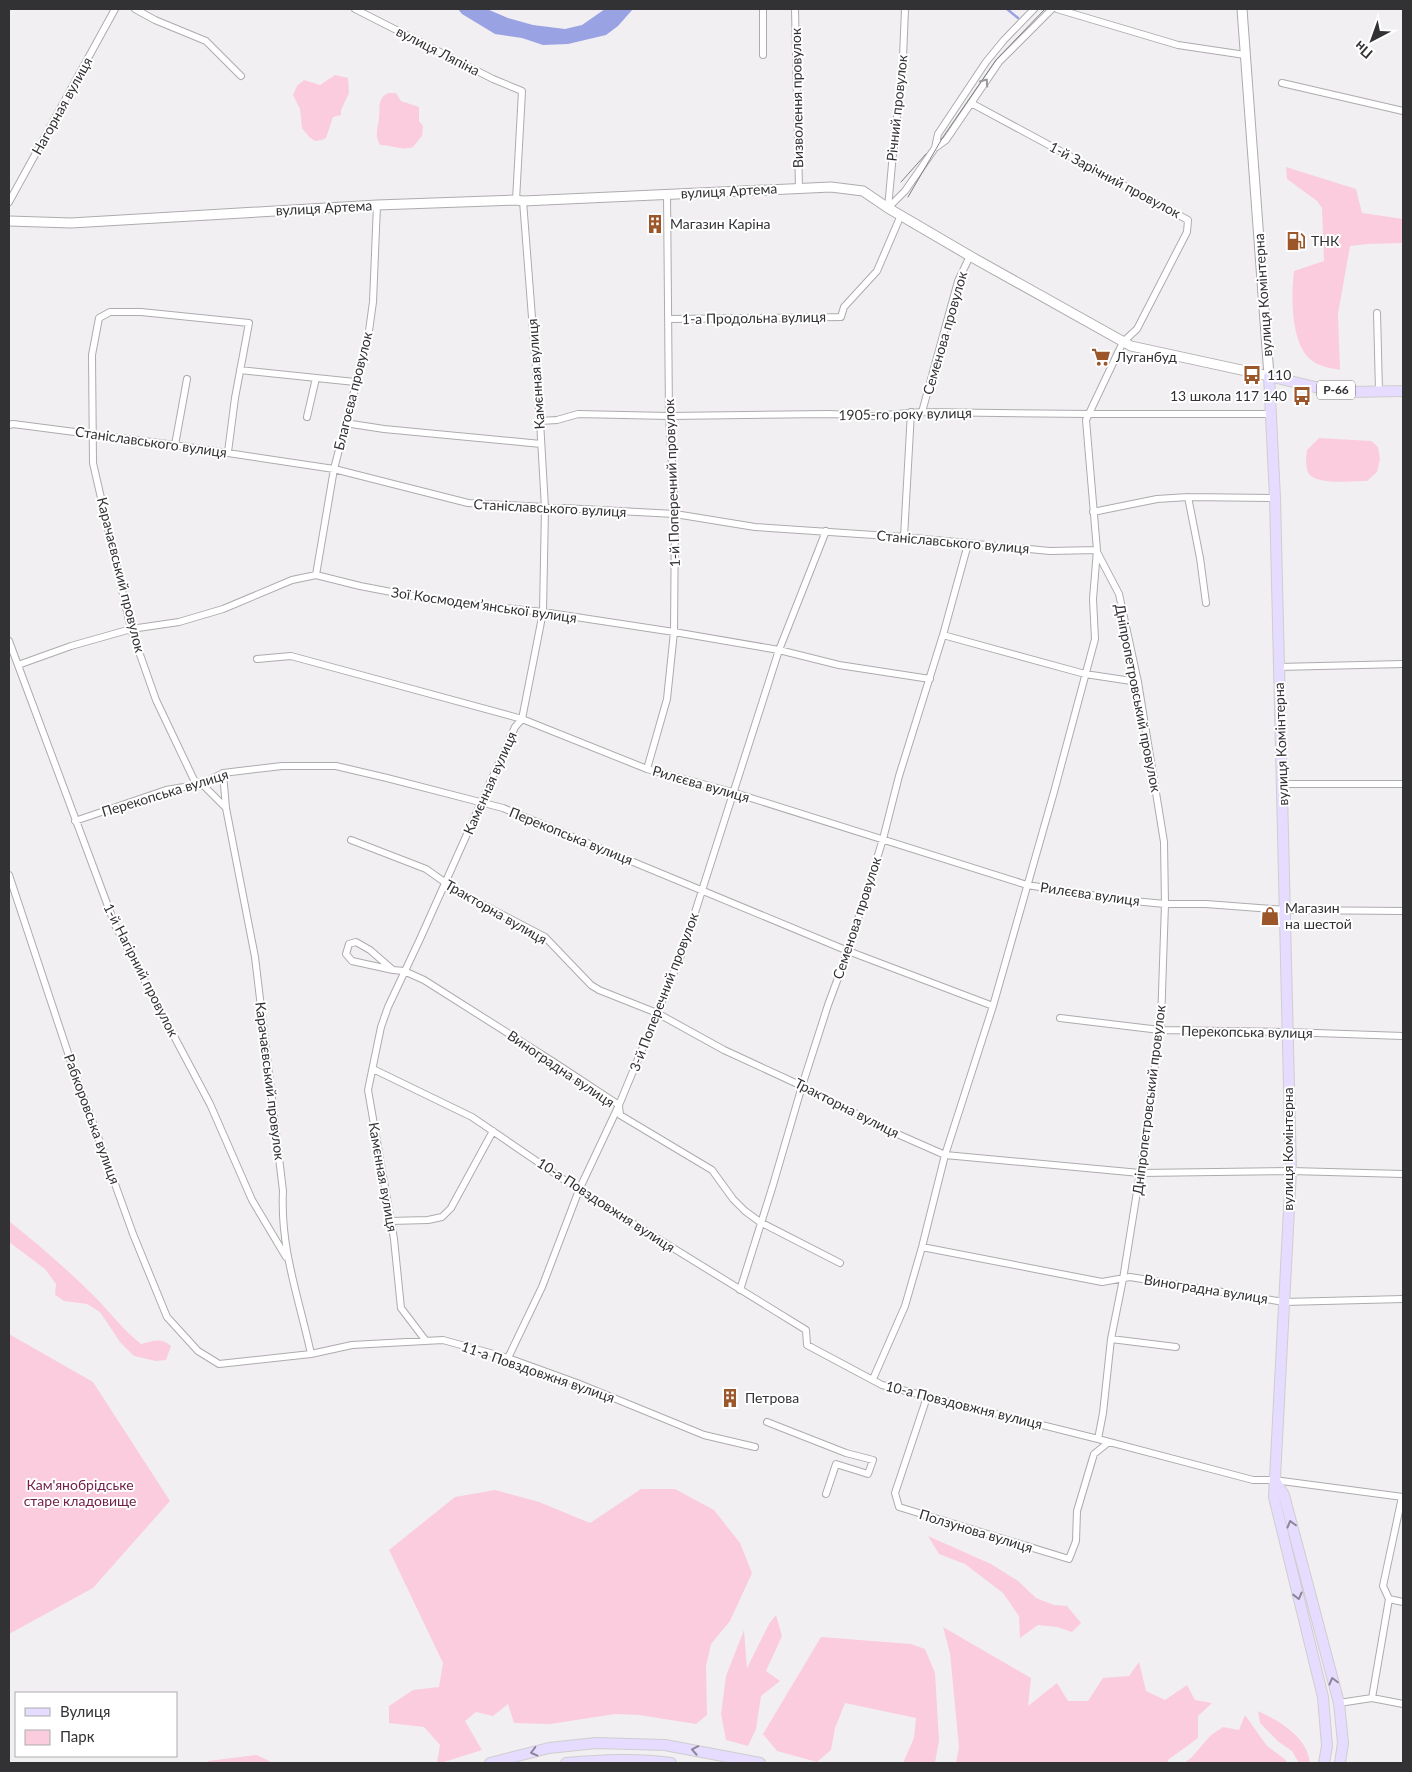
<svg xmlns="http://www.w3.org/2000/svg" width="1412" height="1772" font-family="Lato,sans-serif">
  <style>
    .green { fill: #fbccdd }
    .water { fill: #99a2e2 }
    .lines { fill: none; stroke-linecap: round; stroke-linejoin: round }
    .stream { stroke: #99a2e2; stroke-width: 2.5 }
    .street-casing { stroke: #aeabaf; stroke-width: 8 }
    .secondary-casing { stroke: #aeabaf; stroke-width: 11 }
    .primary-casing { stroke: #cecece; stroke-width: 12 }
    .street { stroke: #fff; stroke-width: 6 }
    .secondary { stroke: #fff; stroke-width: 9 }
    .primary { stroke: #e5dcff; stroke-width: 10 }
    .tram { stroke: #828083; stroke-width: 1 }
    .oneway { stroke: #989899 }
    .oneway2 { stroke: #8c8699 }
    .labels { text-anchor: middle; stroke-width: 4; stroke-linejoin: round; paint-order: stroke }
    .shield { fill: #fff; stroke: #706f70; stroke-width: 1 }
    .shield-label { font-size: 12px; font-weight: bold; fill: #323133 }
    .street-label { font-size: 14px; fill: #323133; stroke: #fff }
    .poi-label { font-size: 14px; fill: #323133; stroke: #fff; text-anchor: start }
    .park-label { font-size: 14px; fill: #742049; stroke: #fff }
  </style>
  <rect width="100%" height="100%" fill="#f2eff3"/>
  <path class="green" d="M335,75L348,78L349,93L341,110V115L333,117L326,138L322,140L315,141L309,137L302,128L300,109L293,95L297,86L304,80L320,85Z
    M388,93H396L401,101L419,107V121L423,126L422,136L413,147C401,151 392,145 380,145C374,135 378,128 379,118C380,111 378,104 382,98C383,96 386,94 388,93Z
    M1286,167L1356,189L1362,213L1403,219V243L1367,244L1350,246L1338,314L1340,370C1331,368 1321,367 1314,362C1290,347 1291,296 1294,271L1324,261L1322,208L1317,201L1287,179Z
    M1319,438L1371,441L1378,447L1380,459L1377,472L1367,481C1354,481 1317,485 1309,474C1305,468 1306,457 1307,450Z
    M9,1221C39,1245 68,1270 95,1297C111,1313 123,1330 141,1344C153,1341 161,1337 171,1346L166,1360L156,1361L134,1356L120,1342L100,1312L87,1304L64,1301L55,1295L56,1284L45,1269L9,1242Z
    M9,1334L93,1382L170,1501L93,1588L9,1634Z
    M641,1489H675L714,1510L740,1543L752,1573L730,1621L711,1644L706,1666L707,1715L696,1724L639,1715L615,1714L550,1724L514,1723L508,1704L493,1716L476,1712L465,1721L482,1750L441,1763H437L440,1745L424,1727L389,1723V1706L413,1690L439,1687L443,1663L389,1550L455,1497L495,1490L539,1502L590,1523Z
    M928,1536L991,1564L1018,1581L1036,1598L1054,1605L1067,1606L1081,1623L1072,1632L1057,1627L1038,1625L1020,1638L1019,1616L1003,1593L965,1564L939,1554Z
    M776,1615L782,1636L766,1671L780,1681L761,1696L756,1729L748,1746L726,1740L721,1714L726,1676L744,1630L747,1668L769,1624Z
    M943,1627L1031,1678L1028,1706L1057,1683L1068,1701H1088L1103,1678L1129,1676L1139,1662L1146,1691L1165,1700L1187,1685L1195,1700L1212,1703L1198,1716V1738L1168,1760V1763H956L959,1747L950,1653Z
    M821,1637L911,1644L925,1649L935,1673L939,1740L935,1763H903L914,1738L916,1718L845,1703L835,1728L831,1750L817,1762L777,1751L763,1734Z
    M1258,1711C1281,1722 1307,1737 1310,1763H1299L1292,1751L1279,1742L1260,1723Z
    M1245,1715L1267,1746L1286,1760L1287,1763H1184L1192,1757L1210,1736L1223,1727L1239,1730Z
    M257,1755L273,1763H255L252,1762L247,1763H208V1761Z"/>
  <path class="water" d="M458,9H487L508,18L533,25L565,29L582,25L605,9H633L618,26L606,35L568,44L543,45L522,38L495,34L462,14Z"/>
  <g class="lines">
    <path class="stream" d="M1007,9L1018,18"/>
    <g class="street-casing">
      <path id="street" d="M135,9L155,20L206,41L241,76
        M355,9L493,79L522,91L516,200
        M795,9L799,188
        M1057,9L1178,45L1245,55
        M763,55V9
        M1282,83L1403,111
        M935,148L938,134L986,62L1004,40L1034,9
        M9,202L115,9
        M888,208L905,191L935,148L946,140L999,62L1052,9
        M888,208L895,131L902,82L905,9
        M1377,313L1379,391
        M668,319L841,317L844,307L877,271L901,215
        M240,370L355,382
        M922,412L958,281L970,256
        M307,417L316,378
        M540,421L557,420L578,414L669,416L829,414L873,416L922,412L1089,414H1271
        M345,423L384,429L541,444
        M9,425L13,424L175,445L334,469L468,503L675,514L755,527L904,537L1050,551L1097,550
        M175,445L187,379
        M228,452L235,398L249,323L141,312H110L99,318L92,355L93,463L131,629L156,700L194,780L202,784L226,808L255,957L283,1191C280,1249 299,1298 311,1354
        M1188,497L1200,558L1206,603
        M1093,512L1157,499L1188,497L1275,498
        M904,537L911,412
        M1097,552L1119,594L1138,682L1164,842L1165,904L1161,1022L1140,1173L1123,1279L1111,1339L1103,1413L1098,1439
        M316,575L334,469L368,338L373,302L377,205
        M943,635L1085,674L1138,682
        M9,641L115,925L210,1104L252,1200L286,1257
        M257,659L291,656L522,719L647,769L732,792L1027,885L1123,900L1165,904H1206L1285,910L1403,911
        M18,665L71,646L131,629L179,622L223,609L292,580L316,575L360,586L433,600L543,612L674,632L779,650L839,665L930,679
        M1278,667L1403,664
        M647,769L667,699L674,632L675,514L669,416L667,194
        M223,773L226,808
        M1282,784H1403
        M75,821L166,790L202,784L223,773L282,766H336L387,778L503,808L848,951L993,1006
        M351,840L426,869L457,891L545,937L591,985L599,990L657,1013L724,1050L802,1086L886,1129L945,1155L1140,1173L1291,1171L1403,1174
        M9,875L70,1059L133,1234L167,1317L198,1351L219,1364L311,1354L352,1345L443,1340L508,1358L577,1383L704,1435L755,1447
        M393,970L352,961L346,954L349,944L356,942L370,950L393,970L404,971L424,980L552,1061L619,1105
        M1060,1018L1160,1030L1287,1032L1403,1036
        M373,1069L472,1117L579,1190L806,1330L807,1345L882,1385L1098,1439L1253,1480H1274L1403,1497
        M619,1106L620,1115L712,1170L733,1199L745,1211L760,1222L840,1263
        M390,1221L428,1220L442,1217L451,1208L493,1131
        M922,1247L1102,1282L1130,1277L1284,1302L1403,1299
        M740,1290L773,1185L802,1086L828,1005L848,951L883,839L899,776L943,635L968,544
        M1111,1339L1176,1347
        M426,1341L401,1308L394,1239L368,1090L381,1027L388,1007L420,939L515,727L522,719L543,612L545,508L540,421L523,201
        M508,1358L542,1287L579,1190L619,1105L682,953L779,650L826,531
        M873,1379L905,1306L922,1247L945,1155L993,1006L1054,792L1095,639L1093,599L1097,550L1086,420L1123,342L1137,329L1187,232L1188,220L971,103
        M927,1397L895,1493L899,1507L1069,1559L1076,1541L1077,1511L1094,1454L1109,1442
        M767,1422L846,1453L873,1460L868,1474L836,1464L826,1494
        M1389,1599L1403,1602
        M1372,1698L1389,1599L1383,1586L1402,1497
        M1339,1703L1372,1698L1403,1704"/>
    </g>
    <g class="secondary-casing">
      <path id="secondary" d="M9,221L71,223L377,205L516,200L523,201L831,187L863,191L888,208L970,256L1131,346L1269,376L1242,9"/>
    </g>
    <g class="primary-casing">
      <path id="primary" d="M1275,1481L1284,1495L1339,1703L1343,1743L1340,1763
        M490,1763L549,1748L596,1743L665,1745L760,1763
        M566,1763C601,1760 636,1758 671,1763
        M1324,1763L1327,1746L1323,1697L1274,1497L1291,1171L1275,498L1269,376L1315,387L1351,392L1403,391"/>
    </g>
    <use href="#street" class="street"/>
    <use href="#secondary" class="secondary"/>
    <use href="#primary" class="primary"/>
    <path class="tram" d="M901,182L926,154
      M908,197L943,137L996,60L1045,9"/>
  </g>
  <defs><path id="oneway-chevron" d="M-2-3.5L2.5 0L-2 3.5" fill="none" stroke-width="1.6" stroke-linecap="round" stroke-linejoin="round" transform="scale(1.25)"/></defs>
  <use class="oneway" href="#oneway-chevron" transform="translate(985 82) rotate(-55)"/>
  <g class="oneway2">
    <use href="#oneway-chevron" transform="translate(1291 1524) rotate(-105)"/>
    <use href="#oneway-chevron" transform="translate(1298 1596) rotate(76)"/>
    <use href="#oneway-chevron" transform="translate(1333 1681) rotate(-105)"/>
    <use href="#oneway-chevron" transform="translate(695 1750) rotate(-169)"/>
    <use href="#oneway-chevron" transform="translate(534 1752) rotate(166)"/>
  </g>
  <defs>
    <g id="building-bare" transform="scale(1.5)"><path d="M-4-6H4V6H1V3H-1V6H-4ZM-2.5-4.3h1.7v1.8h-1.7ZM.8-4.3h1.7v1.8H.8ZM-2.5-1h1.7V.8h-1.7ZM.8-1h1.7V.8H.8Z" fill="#9b5729" stroke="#fff" stroke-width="2.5" paint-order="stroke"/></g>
    <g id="fuel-bare" transform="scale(1.5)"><path d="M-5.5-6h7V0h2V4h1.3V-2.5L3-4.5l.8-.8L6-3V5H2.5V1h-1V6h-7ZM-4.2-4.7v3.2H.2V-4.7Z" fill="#9b5729" stroke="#fff" stroke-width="2.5" paint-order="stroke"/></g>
    <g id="supermarket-bare" transform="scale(1.5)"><path d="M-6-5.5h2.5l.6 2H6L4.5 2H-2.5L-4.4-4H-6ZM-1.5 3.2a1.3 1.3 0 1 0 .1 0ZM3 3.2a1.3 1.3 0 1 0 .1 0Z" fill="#9b5729" stroke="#fff" stroke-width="2.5" paint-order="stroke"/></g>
    <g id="bus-bare" transform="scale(1.5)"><path d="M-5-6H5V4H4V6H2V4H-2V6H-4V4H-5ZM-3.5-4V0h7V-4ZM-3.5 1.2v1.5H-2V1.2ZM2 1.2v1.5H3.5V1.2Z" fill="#9b5729" stroke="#fff" stroke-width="2.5" paint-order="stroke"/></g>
    <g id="shop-bare" transform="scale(1.5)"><path d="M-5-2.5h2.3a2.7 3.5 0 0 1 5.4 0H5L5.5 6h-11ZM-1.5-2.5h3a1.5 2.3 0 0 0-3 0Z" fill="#9b5729" stroke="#fff" stroke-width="2.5" paint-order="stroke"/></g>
  </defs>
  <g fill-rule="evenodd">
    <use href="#building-bare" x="655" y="224"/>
    <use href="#fuel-bare" x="1296" y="241"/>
    <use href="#supermarket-bare" x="1101" y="357"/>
    <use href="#bus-bare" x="1252" y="375"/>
    <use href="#bus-bare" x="1302" y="396"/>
    <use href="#shop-bare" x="1270" y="916"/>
    <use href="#building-bare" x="730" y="1398"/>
  </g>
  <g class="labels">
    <rect class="shield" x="1317" y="380.5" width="38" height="19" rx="4"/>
    <g class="shield-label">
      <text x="1336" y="394">Р-66</text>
    </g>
    <g class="street-label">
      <text transform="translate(438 51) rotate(27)" y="5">вулиця Ляпіна</text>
      <text transform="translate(797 98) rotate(-91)" y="5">Визволення провулок</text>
      <text transform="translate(62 106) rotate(-61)" y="5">Нагорная вулиця</text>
      <text transform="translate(897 108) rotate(-84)" y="5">Річний провулок</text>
      <text transform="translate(1115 180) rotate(28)" y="5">1-й Зарічний провулок</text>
      <text transform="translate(729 191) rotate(-3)" y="5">вулиця Артема</text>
      <text transform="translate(324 208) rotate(-3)" y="5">вулиця Артема</text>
      <text transform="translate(1263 295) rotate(-94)" y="5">вулиця Комінтерна</text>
      <text transform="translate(754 318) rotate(-1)" y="5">1-а Продольна вулиця</text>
      <text transform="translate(945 333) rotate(-74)" y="5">Семенова провулок</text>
      <text transform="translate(536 374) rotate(-94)" y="5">Камєнная вулиця</text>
      <text transform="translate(353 391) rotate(-76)" y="5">Благоєва провулок</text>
      <text transform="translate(905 414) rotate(-1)" y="5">1905-го року вулиця</text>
      <text transform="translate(151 442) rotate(8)" y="5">Станіславського вулиця</text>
      <text transform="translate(672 483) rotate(-92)" y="5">1-й Поперечний провулок</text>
      <text transform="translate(550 508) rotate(3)" y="5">Станіславського вулиця</text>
      <text transform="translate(953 542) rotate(5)" y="5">Станіславського вулиця</text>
      <text transform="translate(121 575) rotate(76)" y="5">Карачаєвський провулок</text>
      <text transform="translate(484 605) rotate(8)" y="5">Зої Космодем’янської вулиця</text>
      <text transform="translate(1138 698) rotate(79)" y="5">Дніпропетровський провулок</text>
      <text transform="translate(1281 744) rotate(-92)" y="5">вулиця Комінтерна</text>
      <text transform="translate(490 783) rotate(-66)" y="5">Камєнная вулиця</text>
      <text transform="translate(701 784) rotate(16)" y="5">Рилєєва вулиця</text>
      <text transform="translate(165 793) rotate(-17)" y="5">Перекопська вулиця</text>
      <text transform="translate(571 836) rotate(22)" y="5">Перекопська вулиця</text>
      <text transform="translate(1090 894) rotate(8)" y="5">Рилєєва вулиця</text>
      <text transform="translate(496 912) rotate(30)" y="5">Тракторна вулиця</text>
      <text transform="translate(857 918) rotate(-72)" y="5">Семенова провулок</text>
      <text transform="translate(141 970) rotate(63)" y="5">1-й Нагірний провулок</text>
      <text transform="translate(664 992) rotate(-69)" y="5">3-й Поперечний провулок</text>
      <text transform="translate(1247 1032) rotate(1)" y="5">Перекопська вулиця</text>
      <text transform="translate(561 1069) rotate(34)" y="5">Виноградна вулиця</text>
      <text transform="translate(270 1081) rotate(83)" y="5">Карачаєвський провулок</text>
      <text transform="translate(1149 1100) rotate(-83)" y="5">Дніпропетровський провулок</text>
      <text transform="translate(847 1108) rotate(27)" y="5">Тракторна вулиця</text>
      <text transform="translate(92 1119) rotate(70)" y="5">Рабкоровська вулиця</text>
      <text transform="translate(1288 1149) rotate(-90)" y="5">вулиця Комінтерна</text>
      <text transform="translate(383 1177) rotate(80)" y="5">Камєнная вулиця</text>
      <text transform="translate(606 1205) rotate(33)" y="5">10-а Повздовжня вулиця</text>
      <text transform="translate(1206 1289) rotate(9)" y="5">Виноградна вулиця</text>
      <text transform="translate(538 1372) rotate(19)" y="5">11-а Повздовжня вулиця</text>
      <text transform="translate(964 1405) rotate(14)" y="5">10-а Повздовжня вулиця</text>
      <text transform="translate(976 1531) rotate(17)" y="5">Ползунова вулиця</text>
    </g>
    <g class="poi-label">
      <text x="670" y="229">Магазин Каріна</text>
      <text x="1311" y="246">ТНК</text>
      <text x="1116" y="362">Луганбуд</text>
      <text x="1267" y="380">110</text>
      <text x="1287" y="401" text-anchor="end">13 школа 117 140</text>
      <text x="1285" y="913">Магазин<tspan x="1285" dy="16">на шестой</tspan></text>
      <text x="745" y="1403">Петрова</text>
    </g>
    <g class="park-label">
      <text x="80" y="1490">Кам'янобрідське<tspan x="80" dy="16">старе кладовище</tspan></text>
    </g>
  </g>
  <rect width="1412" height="1772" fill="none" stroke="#323133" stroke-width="20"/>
  <rect x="15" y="1692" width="162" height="65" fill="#ffffff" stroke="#adadad"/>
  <rect x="25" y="1708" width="25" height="8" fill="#e5dcff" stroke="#adadad"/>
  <text x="60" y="1717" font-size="15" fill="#323133">Вулиця</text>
  <rect x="25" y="1730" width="25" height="15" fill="#fbccdd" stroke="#adadad"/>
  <text x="60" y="1742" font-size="15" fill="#323133">Парк</text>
  <g transform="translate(1372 40) rotate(221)" stroke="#ffffff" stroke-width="4" paint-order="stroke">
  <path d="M0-4L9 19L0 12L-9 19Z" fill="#323133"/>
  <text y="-8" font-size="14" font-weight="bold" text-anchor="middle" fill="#323133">Пн</text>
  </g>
</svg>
